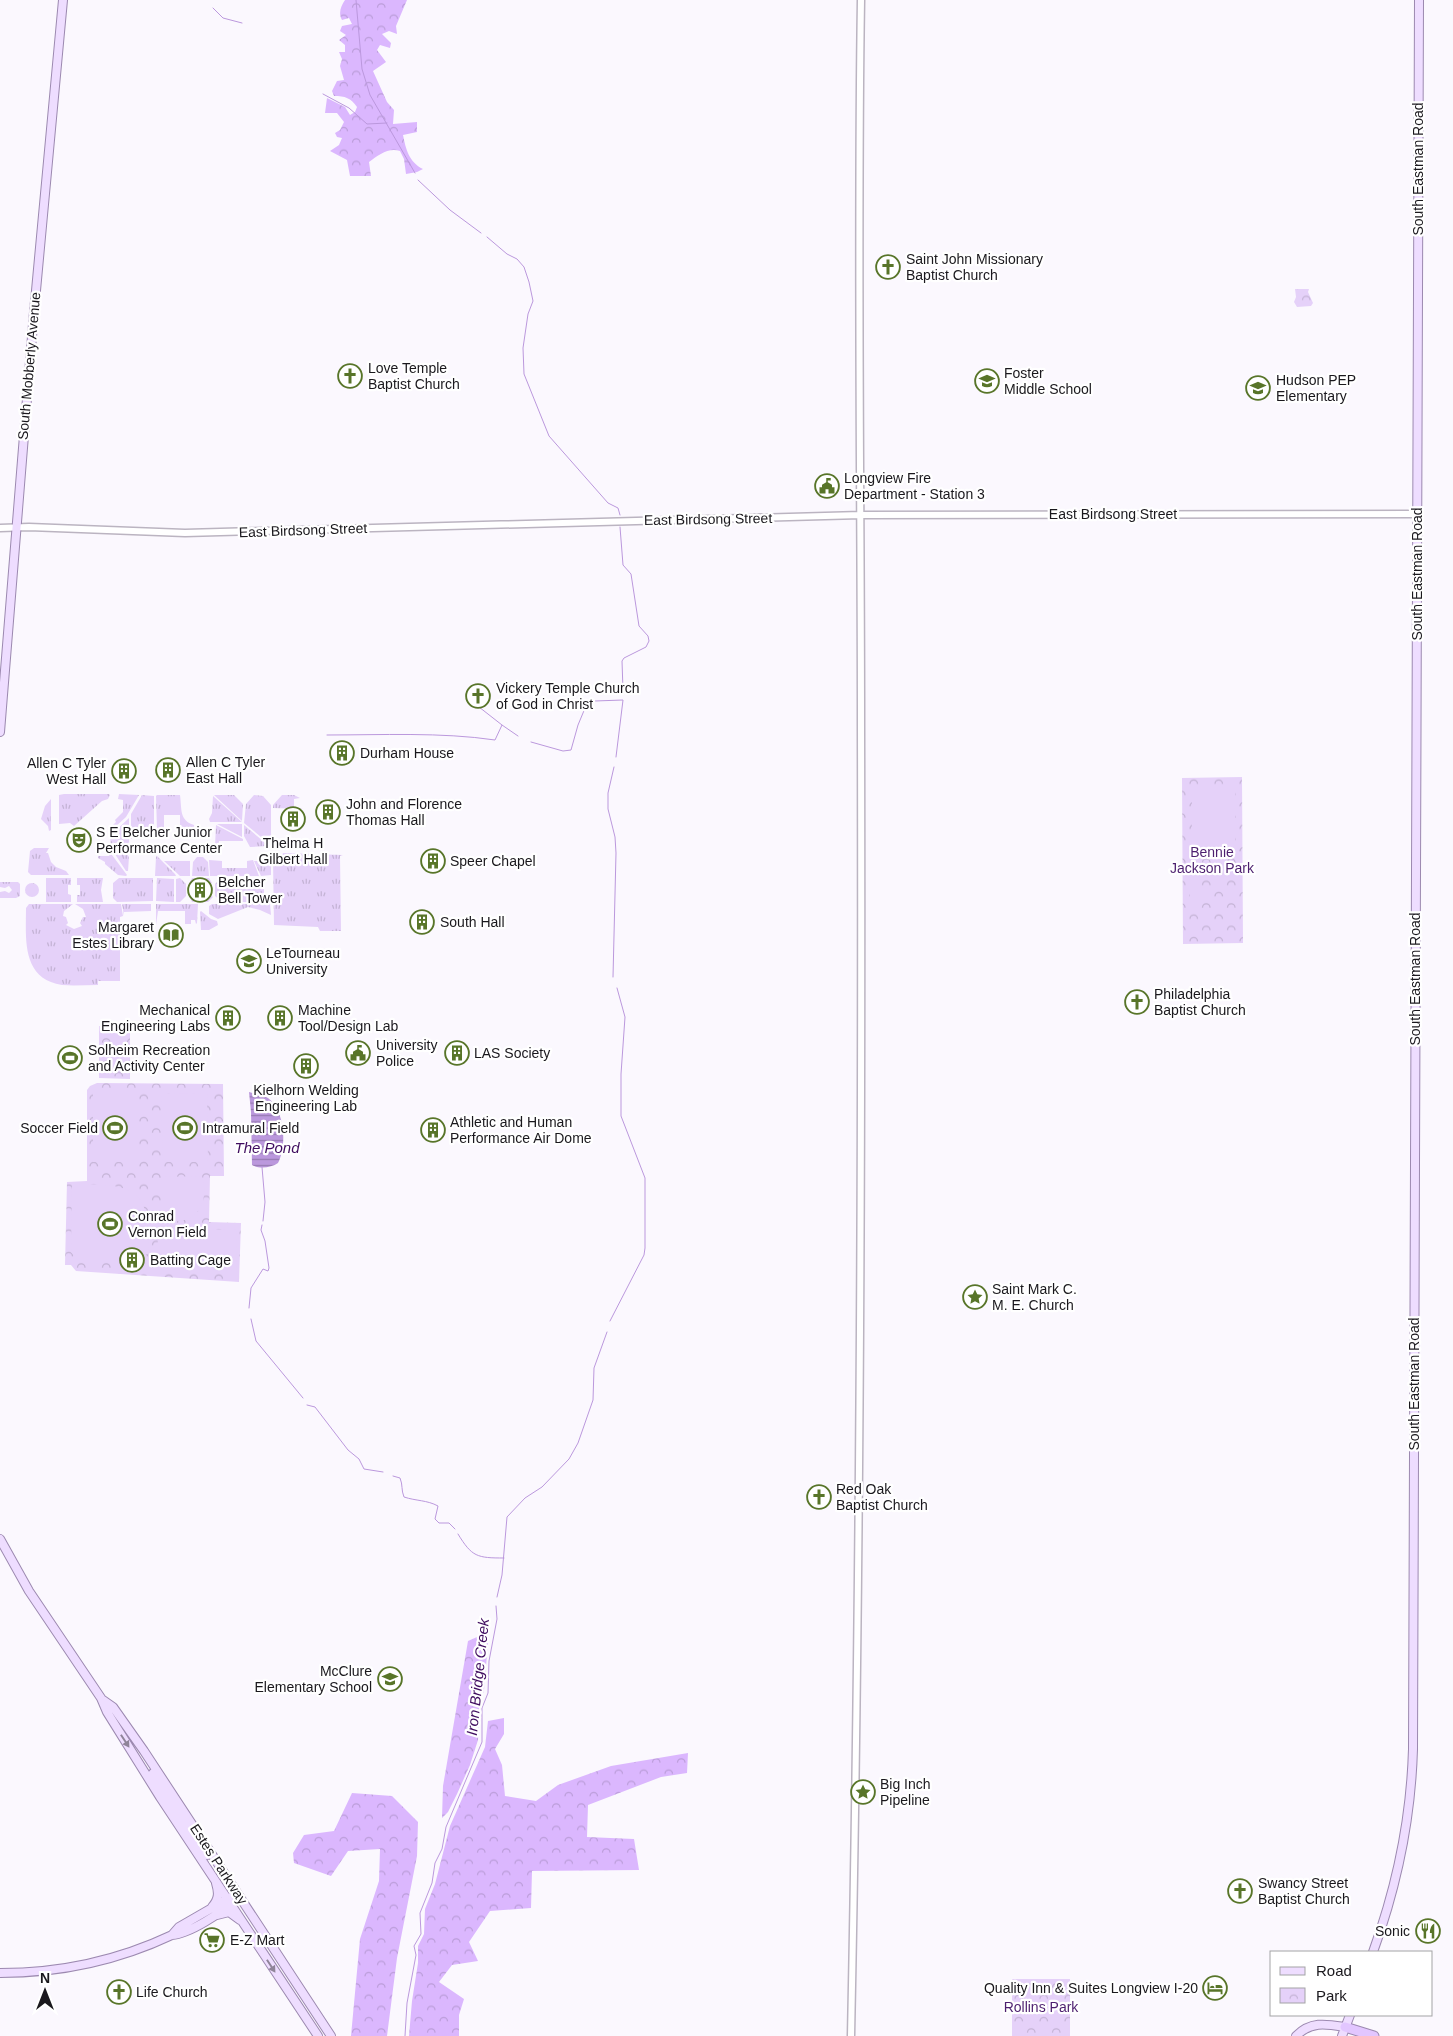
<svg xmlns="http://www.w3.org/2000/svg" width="1453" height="2036" font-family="Helvetica,sans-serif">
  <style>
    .grass { fill: url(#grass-tufts) }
    .forest { fill: url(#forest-crowns) }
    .park { fill: url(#park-crowns) }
    .pitch { fill: #e5d1f9 }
    .water { fill: url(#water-rules) }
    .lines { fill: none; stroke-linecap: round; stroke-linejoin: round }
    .stream { stroke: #bb98dd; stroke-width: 1 }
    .minor-casing { stroke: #bbb4c1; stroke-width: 9 }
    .major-casing { stroke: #9c89b0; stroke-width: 10 }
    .highway-casing { stroke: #9c89b0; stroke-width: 11 }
    .minor { stroke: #fff; stroke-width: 6 }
    .major { stroke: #edf; stroke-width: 8 }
    .highway { stroke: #e2c6ff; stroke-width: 9 }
    .oneway { fill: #8f8499 }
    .labels { text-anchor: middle; stroke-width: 4.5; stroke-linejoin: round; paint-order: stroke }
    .street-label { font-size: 14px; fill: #1a181d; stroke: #fff }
    .poi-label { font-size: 14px; fill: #1a181d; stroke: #fff; text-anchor: start }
    .park-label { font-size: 14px; fill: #4d1f6f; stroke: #fff }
    .water-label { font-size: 15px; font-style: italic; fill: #3f0c5f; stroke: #fff }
  </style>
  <defs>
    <pattern id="grass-tufts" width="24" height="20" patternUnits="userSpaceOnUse" patternTransform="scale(1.25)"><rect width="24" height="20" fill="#e5d1f9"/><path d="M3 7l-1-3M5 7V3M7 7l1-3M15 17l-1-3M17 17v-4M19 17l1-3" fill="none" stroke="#c4b3d5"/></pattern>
    <pattern id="forest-crowns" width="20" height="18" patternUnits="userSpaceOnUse" patternTransform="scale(1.25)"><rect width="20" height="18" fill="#dbb7fe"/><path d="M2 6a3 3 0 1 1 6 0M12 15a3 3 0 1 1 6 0" fill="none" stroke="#bb9dd9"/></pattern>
    <pattern id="park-crowns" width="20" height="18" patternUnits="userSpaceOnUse" patternTransform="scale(1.25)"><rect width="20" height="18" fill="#e5d1f9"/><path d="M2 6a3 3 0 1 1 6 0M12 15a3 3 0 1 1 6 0" fill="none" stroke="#c4b3d5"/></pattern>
    <pattern id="water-rules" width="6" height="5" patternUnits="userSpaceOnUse" patternTransform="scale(1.25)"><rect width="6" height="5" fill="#bb98dd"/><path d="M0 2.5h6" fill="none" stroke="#977bb3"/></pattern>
  </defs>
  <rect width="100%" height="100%" fill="#fbf8fe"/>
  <path class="grass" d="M64,794H109L110,795L108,799L102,801L74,826L70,823L59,824V795Z
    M119,794L139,795L126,817L114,828L112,826L116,822L115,820L123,812V800L118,799Z
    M142,795L154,796V829L152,831H139L131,839V814Z
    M157,795H180C182,810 179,820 194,825V830H185L184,827H180V815H164V831H157L156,796Z
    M214,795H234L243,804L242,821Z
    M254,795L263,796L271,805V845L244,823L246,804Z
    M282,795H294L300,798L294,799V807L303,809L273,808V805Z
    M213,796L242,822H210L209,819L212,813Z
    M51,799V830L49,831L48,826L41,819L45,806Z
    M129,818V842L125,848H111L110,836Z
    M217,824H242V837Z
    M216,825L243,839V841H219V846H215Z
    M244,825L269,846L250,847L244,836Z
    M34,848H49L46,853H48L51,862L56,867L66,871L69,875H31L28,872L30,851Z
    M109,851L127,875L126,876L118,875L105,864V862L98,858V856H109Z
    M113,851H125L129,857L128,871H126Z
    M283,853L343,855L340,856L341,931H320L318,927L274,925L273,860L280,859Z
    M157,856L175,874L176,876H155L156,857Z
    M197,857H203L208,862L209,876H192L193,862Z
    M209,860L222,861V868H247V861L253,860L259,876H210Z
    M164,861H190V876H180Z
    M254,861H271V875L261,876Z
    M46,878H71V885H68V894L71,895V902H46Z
    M77,878H103L101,890L103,902H77V895H80V885H77Z
    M119,878H153V901L117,902L113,898V883Z
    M157,878L174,879V902L156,901Z
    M180,878L186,884V896L180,902H176V879Z
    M192,878H209L212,883L206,888L202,884L201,882L198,881V884L193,888L189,884Z
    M221,878H258L264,884V896L258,902H222L215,896V884Z
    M0,882H18L20,884V896L16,898H0V892L5,891L9,893L12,890L9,886L5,888L0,887Z
    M25 890a7 7 0 1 1 14 0a7 7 0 1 1-14 0Z
    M193,891L199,895V898H202L206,891L213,897L208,902H192L189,896Z
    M29,904H73L64,911L63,916L66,917L68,923L66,925L74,929L82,926L80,923L83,917H86L83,909L75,904H121L123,916L120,917V981H98V985C86,985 73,986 62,985C21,979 26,938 26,908Z
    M122,904H151V911L124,912V916Z
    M156,904H198L197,923L196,924L195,920H191V924H185V911H158L156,925Z
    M212,904H270L271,915L260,910L248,907L218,919L209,914V906Z
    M201,911L211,919L217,921L218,925L209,930H201L200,912Z"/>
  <path class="forest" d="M345,0H407L396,26L397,34L389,31L382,34L391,43L390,48L380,45L377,50L386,62L373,71L387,102L394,110L393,124L417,122V132L403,135C406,150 409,162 423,169L417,172L406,174L404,159L400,151C389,147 378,155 369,162L371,176H350L347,160L330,151L339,145L342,138L337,137L335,133L340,130L344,122L337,113H325L327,98L345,107L350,115L355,112L357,107C351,98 345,96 334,96L332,91L337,81L344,80L340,66L342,59L339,52H345V45L339,40L346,35L340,31L342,26L352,24L349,18L342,20C338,13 341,6 345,0Z
    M477,1637L488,1643L484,1690L479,1708L478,1740L470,1765L457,1794L448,1812L442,1818L443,1786L468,1641Z
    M504,1718V1734L495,1749L502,1765L505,1796L536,1801L558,1785L611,1766L688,1753L687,1773L661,1777L588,1805L587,1837L634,1839L639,1870L532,1871L531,1908L490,1911L469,1942L478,1961L452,1965L439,1982L464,1999L459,2015V2036H409L412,2001L418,1963V1946L424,1934L425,1909L435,1884L450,1826L485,1747L488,1721Z
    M352,1793L392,1796L418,1822L417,1856L397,1958L387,2036H351L360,1939L379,1881L380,1849L348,1851L331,1876L294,1863L293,1853L304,1835L334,1831Z"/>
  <path class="park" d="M1295,289H1309L1308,292L1313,303L1311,306L1297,307L1294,302L1296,297Z
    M1242,777L1243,943L1183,944L1182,778Z
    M99,1026L130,1027V1079L99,1078Z
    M97,1083L223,1084L224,1176H210L209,1222L241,1223L239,1282L76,1271L71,1265H65L67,1182L87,1181V1090L90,1086Z
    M1012,1979H1070V2036H1012Z"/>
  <path class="pitch" d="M1192,790H1235V853L1192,854Z
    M1190,888H1200V904H1190Z
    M93,1093H138V1162H93Z
    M207,1093L208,1162H163L161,1094Z
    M202,1176C211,1206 192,1230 161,1218V1180L164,1177Z
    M72,1184C134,1185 151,1185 148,1254H124L120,1262H80L71,1252Z
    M158,1228L237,1230L236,1271L157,1268Z"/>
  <path class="water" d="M249,1092C255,1094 262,1095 268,1098C285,1110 287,1146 278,1163C271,1168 259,1169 252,1165L251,1112Z"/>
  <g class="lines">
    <path class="stream" d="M356,0L362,69L370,95L415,173
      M213,8L223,18L242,23
      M323,94L349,108L367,124L387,123
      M418,180L450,210L481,233
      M487,237L507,254L517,259L524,267L529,282L533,301L528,314L523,348L524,374L549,436L608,503L618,508L620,515
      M620,527L623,565L631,574L639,626L648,636L649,641L646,647L624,658L622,661L623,690
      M595,701L623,700L616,757
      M479,707L502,725
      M327,735C380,735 442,732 495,740L502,725L518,736
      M531,742L563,751L571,750L578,725L588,701
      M613,977L616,853L615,837L608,809V793L614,767
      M262,1167L265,1202L263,1221
      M249,1308L251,1288L263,1269L268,1271L269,1268L265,1241L261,1230L262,1225
      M251,1319L256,1341L303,1398
      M610,1321L644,1255L645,1248V1178L621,1116V1074L625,1017L617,988
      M307,1405L315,1407L348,1450L359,1459L364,1469L383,1472
      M393,1476L400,1478C403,1485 401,1490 404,1497C416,1501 427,1500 438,1506L435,1519L439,1523H449L455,1529
      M458,1534C472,1557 477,1558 504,1558
      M497,1597L502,1575L507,1517L525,1498L542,1487L569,1459L578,1443L593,1400L594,1368L607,1332
      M405,2036L407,2003L416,1955L414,1946L421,1934L420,1913L432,1883L435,1863L442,1849L446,1827L482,1742V1708L488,1693L489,1661L497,1619L496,1606"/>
    <g class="minor-casing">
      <path id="minor" d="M0,528L29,527L185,533L861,515L1417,514
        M851,2036C860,1600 862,1163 861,726C861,484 857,242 861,0"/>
    </g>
    <g class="major-casing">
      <path id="major" d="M0,732L34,312L63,0
        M0,1539L29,1591L101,1698L107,1712L160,1797L318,2036
        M103,1700L113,1707L144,1751L331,2036
        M153,1773L207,1855
        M212,1907C219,1899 219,1893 216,1883
        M217,1915L229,1912L240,1920
        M172,1935L179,1927L231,1897
        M1373,1952C1397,1886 1411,1820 1413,1749L1419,0
        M0,1973C61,1973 117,1961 172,1935C188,1934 223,1913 233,1900
        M1296,2036C1311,2021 1326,2024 1345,2027
        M1342,2036L1350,2015"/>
    </g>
    <g class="highway-casing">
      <path id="highway" d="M1345,2027L1374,2036"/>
    </g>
    <use href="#minor" class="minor"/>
    <use href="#major" class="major"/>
    <use href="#highway" class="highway"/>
  </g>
  <defs><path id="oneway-solid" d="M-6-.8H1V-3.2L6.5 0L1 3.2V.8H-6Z" transform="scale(1.25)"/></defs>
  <g class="oneway">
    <use href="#oneway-solid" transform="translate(125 1741) rotate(57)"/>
    <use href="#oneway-solid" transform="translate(271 1966) rotate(57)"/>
  </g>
  <defs>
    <g id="church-ring" transform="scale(1.25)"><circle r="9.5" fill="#fff" stroke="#587529" stroke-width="1.5"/><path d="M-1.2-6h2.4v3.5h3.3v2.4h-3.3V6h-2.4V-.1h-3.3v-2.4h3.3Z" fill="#587529"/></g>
    <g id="school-ring" transform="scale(1.25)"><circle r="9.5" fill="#fff" stroke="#587529" stroke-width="1.5"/><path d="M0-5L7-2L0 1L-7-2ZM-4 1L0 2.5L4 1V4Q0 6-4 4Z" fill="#587529"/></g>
    <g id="civic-ring" transform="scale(1.25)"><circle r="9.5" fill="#fff" stroke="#587529" stroke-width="1.5"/><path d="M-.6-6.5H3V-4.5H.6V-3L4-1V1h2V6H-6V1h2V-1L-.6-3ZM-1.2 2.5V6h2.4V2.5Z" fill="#587529"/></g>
    <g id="building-ring" transform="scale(1.25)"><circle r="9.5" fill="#fff" stroke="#587529" stroke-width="1.5"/><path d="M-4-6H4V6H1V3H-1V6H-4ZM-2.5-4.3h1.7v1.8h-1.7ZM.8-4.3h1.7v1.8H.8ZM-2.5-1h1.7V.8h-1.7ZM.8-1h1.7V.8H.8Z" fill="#587529"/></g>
    <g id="theatre-ring" transform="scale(1.25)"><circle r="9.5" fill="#fff" stroke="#587529" stroke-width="1.5"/><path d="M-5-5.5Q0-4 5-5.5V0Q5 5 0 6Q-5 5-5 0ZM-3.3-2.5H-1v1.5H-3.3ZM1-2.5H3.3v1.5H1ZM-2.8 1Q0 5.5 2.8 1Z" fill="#587529"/></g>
    <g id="library-ring" transform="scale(1.25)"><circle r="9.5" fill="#fff" stroke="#587529" stroke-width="1.5"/><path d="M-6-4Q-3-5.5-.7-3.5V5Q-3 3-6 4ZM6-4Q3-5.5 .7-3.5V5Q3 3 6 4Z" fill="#587529"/></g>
    <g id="university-ring" transform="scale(1.25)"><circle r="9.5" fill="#fff" stroke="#587529" stroke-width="1.5"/><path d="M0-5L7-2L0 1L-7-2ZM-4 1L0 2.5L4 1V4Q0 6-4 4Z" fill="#587529"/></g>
    <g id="stadium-ring" transform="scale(1.25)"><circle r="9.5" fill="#fff" stroke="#587529" stroke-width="1.5"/><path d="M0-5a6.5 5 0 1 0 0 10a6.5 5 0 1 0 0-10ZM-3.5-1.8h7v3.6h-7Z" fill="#587529"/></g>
    <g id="sight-ring" transform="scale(1.25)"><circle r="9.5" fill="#fff" stroke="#587529" stroke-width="1.5"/><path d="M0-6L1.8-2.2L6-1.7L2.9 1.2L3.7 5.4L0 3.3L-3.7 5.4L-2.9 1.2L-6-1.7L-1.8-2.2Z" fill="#587529"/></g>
    <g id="restaurant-ring" transform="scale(1.25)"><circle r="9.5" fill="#fff" stroke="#587529" stroke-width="1.5"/><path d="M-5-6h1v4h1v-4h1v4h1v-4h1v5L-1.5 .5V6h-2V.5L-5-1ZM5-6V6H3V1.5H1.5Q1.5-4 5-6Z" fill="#587529"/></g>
    <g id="supermarket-ring" transform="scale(1.25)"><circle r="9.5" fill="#fff" stroke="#587529" stroke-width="1.5"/><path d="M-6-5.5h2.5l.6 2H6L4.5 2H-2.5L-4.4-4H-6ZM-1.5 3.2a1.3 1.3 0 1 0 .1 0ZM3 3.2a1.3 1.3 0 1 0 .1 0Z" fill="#587529"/></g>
    <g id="hotel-ring" transform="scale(1.25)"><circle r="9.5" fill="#fff" stroke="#587529" stroke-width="1.5"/><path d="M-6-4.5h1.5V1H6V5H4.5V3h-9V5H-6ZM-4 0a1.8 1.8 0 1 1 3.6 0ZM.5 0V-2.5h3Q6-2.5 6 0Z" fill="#587529"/></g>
  </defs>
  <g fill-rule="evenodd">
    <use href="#church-ring" x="888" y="267"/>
    <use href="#church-ring" x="350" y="376"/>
    <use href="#school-ring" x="987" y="381"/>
    <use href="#school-ring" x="1258" y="388"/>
    <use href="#civic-ring" x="827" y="486"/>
    <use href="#church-ring" x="478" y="696"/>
    <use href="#building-ring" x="342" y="753"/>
    <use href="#building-ring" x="168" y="770"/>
    <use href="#building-ring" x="124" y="771"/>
    <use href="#building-ring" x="328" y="812"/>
    <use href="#building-ring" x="293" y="819"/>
    <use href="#theatre-ring" x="79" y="840"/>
    <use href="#building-ring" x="433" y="861"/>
    <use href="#building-ring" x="200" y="890"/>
    <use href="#building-ring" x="422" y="922"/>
    <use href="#library-ring" x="171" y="935"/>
    <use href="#university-ring" x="249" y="961"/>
    <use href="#church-ring" x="1137" y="1002"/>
    <use href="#building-ring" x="228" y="1018"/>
    <use href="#building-ring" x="280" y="1018"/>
    <use href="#civic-ring" x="358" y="1053"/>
    <use href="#building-ring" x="457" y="1053"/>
    <use href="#stadium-ring" x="70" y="1058"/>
    <use href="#building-ring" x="306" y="1066"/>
    <use href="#stadium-ring" x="115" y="1128"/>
    <use href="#stadium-ring" x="185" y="1128"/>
    <use href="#building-ring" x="433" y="1130"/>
    <use href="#stadium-ring" x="110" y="1224"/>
    <use href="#building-ring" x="132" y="1260"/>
    <use href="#sight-ring" x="975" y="1297"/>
    <use href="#church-ring" x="819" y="1497"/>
    <use href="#school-ring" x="390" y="1679"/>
    <use href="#sight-ring" x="863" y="1792"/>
    <use href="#church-ring" x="1240" y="1891"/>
    <use href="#restaurant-ring" x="1428" y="1931"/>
    <use href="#supermarket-ring" x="212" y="1940"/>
    <use href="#hotel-ring" x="1215" y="1988"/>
    <use href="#church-ring" x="119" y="1992"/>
  </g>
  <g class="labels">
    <g class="street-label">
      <text transform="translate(1418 169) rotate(-90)" y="5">South Eastman Road</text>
      <text transform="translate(29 366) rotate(-85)" y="5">South Mobberly Avenue</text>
      <text x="1113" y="519">East Birdsong Street</text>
      <text transform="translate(708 519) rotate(-1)" y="5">East Birdsong Street</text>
      <text transform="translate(303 530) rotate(-2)" y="5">East Birdsong Street</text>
      <text transform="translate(1417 574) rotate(-90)" y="5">South Eastman Road</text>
      <text transform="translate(1415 979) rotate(-90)" y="5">South Eastman Road</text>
      <text transform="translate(1414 1384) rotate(-90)" y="5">South Eastman Road</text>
      <text transform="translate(219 1864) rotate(57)" y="5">Estes Parkway</text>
    </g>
    <g class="poi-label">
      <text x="906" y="264">Saint John Missionary<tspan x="906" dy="16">Baptist Church</tspan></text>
      <text x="368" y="373">Love Temple<tspan x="368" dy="16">Baptist Church</tspan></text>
      <text x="1004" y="378">Foster<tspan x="1004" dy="16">Middle School</tspan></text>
      <text x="1276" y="385">Hudson PEP<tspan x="1276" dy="16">Elementary</tspan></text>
      <text x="844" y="483">Longview Fire<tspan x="844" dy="16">Department - Station 3</tspan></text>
      <text x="496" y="693">Vickery Temple Church<tspan x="496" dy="16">of God in Christ</tspan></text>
      <text x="360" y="758">Durham House</text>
      <text x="186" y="767">Allen C Tyler<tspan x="186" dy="16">East Hall</tspan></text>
      <text x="106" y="768" text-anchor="end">Allen C Tyler<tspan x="106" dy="16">West Hall</tspan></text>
      <text x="346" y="809">John and Florence<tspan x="346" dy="16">Thomas Hall</tspan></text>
      <text x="96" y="837">S E Belcher Junior<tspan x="96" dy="16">Performance Center</tspan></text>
      <text x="293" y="848" text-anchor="middle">Thelma H<tspan x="293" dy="16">Gilbert Hall</tspan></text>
      <text x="450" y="866">Speer Chapel</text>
      <text x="218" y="887">Belcher<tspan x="218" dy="16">Bell Tower</tspan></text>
      <text x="440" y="927">South Hall</text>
      <text x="154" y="932" text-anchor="end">Margaret<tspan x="154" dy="16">Estes Library</tspan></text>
      <text x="266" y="958">LeTourneau<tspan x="266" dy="16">University</tspan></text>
      <text x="1154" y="999">Philadelphia<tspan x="1154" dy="16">Baptist Church</tspan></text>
      <text x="210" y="1015" text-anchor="end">Mechanical<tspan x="210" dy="16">Engineering Labs</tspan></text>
      <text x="298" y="1015">Machine<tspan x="298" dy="16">Tool/Design Lab</tspan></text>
      <text x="376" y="1050">University<tspan x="376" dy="16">Police</tspan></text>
      <text x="88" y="1055">Solheim Recreation<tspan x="88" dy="16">and Activity Center</tspan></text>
      <text x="474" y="1058">LAS Society</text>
      <text x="306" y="1095" text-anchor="middle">Kielhorn Welding<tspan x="306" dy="16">Engineering Lab</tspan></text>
      <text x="450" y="1127">Athletic and Human<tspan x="450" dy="16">Performance Air Dome</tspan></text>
      <text x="98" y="1133" text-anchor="end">Soccer Field</text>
      <text x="202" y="1133">Intramural Field</text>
      <text x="128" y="1221">Conrad<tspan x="128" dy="16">Vernon Field</tspan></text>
      <text x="150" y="1265">Batting Cage</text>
      <text x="992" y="1294">Saint Mark C.<tspan x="992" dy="16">M. E. Church</tspan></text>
      <text x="836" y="1494">Red Oak<tspan x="836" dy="16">Baptist Church</tspan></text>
      <text x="372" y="1676" text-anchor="end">McClure<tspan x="372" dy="16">Elementary School</tspan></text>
      <text x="880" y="1789">Big Inch<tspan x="880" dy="16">Pipeline</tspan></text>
      <text x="1258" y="1888">Swancy Street<tspan x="1258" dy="16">Baptist Church</tspan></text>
      <text x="1410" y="1936" text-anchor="end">Sonic</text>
      <text x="230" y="1945">E-Z Mart</text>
      <text x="1198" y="1993" text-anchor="end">Quality Inn &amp; Suites Longview I-20</text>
      <text x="136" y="1997">Life Church</text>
    </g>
    <g class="park-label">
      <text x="1212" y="857">Bennie<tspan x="1212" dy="16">Jackson Park</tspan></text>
      <text x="1041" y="2012">Rollins Park</text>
    </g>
    <g class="water-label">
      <text x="267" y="1153">The Pond</text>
      <text transform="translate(478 1677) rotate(-84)" y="5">Iron Bridge Creek</text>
    </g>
  </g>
  <rect x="1270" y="1951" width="162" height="65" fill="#ffffff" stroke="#a3a3a5"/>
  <rect x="1280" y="1967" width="25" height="8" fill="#eeddff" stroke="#a3a3a5"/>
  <text x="1316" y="1976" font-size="15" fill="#1a181d">Road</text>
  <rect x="1280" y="1988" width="25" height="15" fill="url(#park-crowns)" stroke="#a3a3a5"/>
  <text x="1316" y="2001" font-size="15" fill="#1a181d">Park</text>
  <g transform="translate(45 1991)" stroke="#ffffff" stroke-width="4" paint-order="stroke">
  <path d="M0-4L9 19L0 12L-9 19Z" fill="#1a181d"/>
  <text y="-8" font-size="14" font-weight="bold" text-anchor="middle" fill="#1a181d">N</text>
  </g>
</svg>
